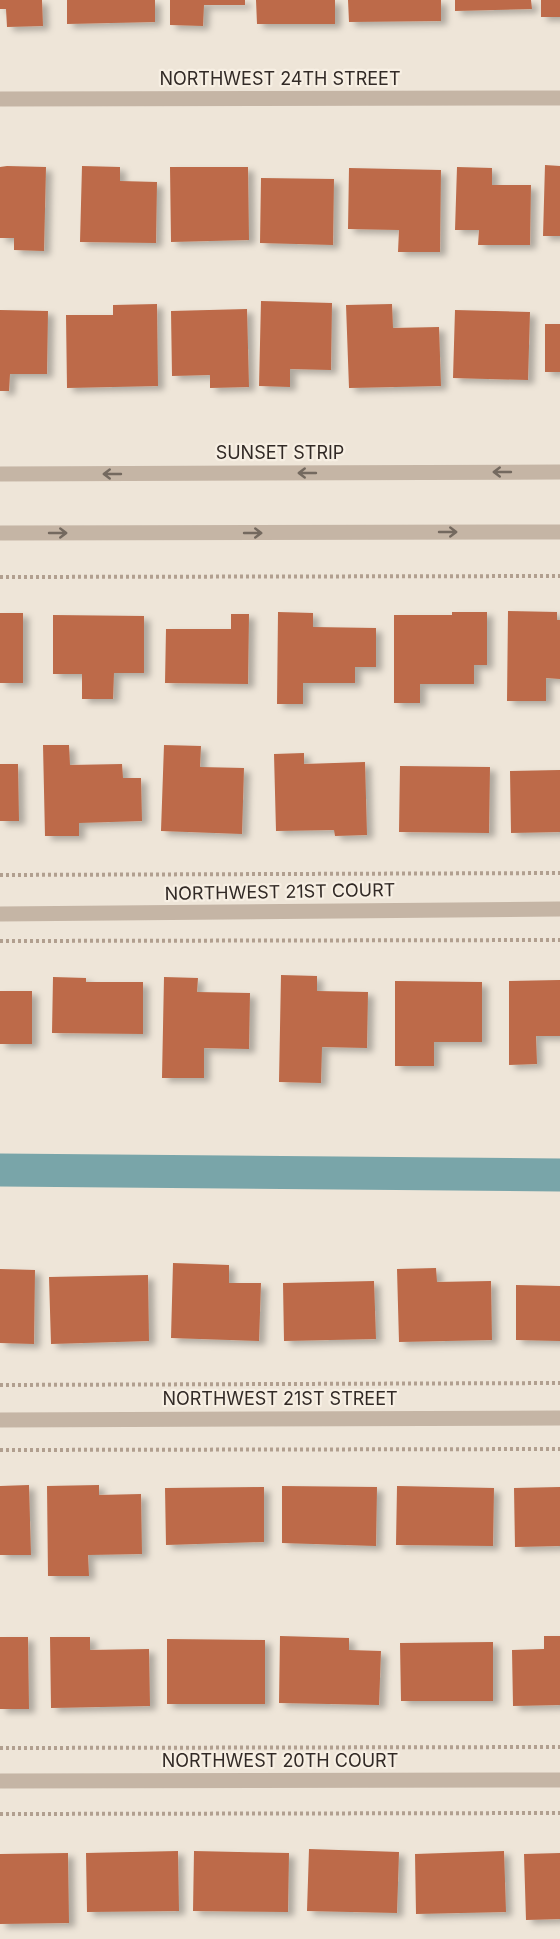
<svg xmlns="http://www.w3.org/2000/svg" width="560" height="1939" font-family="Inter,sans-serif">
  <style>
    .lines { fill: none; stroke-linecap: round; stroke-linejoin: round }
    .canal { stroke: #79a5a9; stroke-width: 33 }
    .building { fill: #bd6a48; filter: url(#shadow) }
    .path { stroke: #b19f8f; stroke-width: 4; stroke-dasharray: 3 3; stroke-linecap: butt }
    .minor { stroke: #c5b5a5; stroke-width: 15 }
    .oneway { stroke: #74695f }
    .labels { text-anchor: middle; stroke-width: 4.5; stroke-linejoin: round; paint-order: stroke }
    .street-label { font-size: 18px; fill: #322a26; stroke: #f7efe3 }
  </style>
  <defs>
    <filter id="shadow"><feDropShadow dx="6" dy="4" stdDeviation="3" flood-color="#0004"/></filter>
  </defs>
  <rect width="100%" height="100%" fill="#eee5d8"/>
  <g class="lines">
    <path class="canal" d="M0,1170L560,1175"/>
  </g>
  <path class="building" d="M0,0H42L43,26L7,27L6,9H0Z
    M67,0H155V22L67,24Z
    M170,0H245V5H204L203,26L170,25Z
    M256,0H335V24H257Z
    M348,0H441V21L349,22Z
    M455,0H531L532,9L455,11Z
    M541,0H560V17H541Z
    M545,165L560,166V236H543Z
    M7,166L46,167L44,251L14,250V238H0V167Z
    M82,166L120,167V181L157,182L156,243L80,242Z
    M170,167H248L249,240L171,242Z
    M457,167L492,168V185H531L530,245H478L479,230H455Z
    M349,168L441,170L440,252H398L399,230L348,229Z
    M261,178L334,179L333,245L260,243Z
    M261,301L332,303L331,370L290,369V387L259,386Z
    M157,304L158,386L67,388L66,315H113V305Z
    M392,304L393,328L439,327L441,386L349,388L346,305Z
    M247,309L249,387L210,388V375L172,376L171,311Z
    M0,310L48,311L47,374H10L9,391H0Z
    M455,310L530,312L528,380L453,378Z
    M545,324H560V372H545Z
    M508,611L557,612V620H560V679L546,678V701H507Z
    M278,612L313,613V627L376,628V667H355V683H303V704H277Z
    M452,612H487V665H474V684H420V703H394V615H452Z
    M0,613H23V683H0Z
    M231,614H249L248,684L165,683L166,629H231Z
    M53,615L144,616V673H114L113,699H82V674H53Z
    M43,745H69L70,765L122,764L123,778H141L142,821L79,823V836H45Z
    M164,745L201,746L200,767L244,768L242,834L161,831Z
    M304,753V764L365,762L367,835L335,836L334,830L276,831L274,754Z
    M0,764H18L19,821H0Z
    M400,766L490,767L489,833L399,832Z
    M560,770V832L511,833L510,771Z
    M281,975L317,976V991L368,992L367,1048L322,1047L321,1083L279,1082Z
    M53,977L86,978V982H143V1034L52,1033Z
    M164,977L198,978L197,992L250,993L249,1049L204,1048V1078H162Z
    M560,980V1036H536L537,1064L509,1065V981Z
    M395,981L482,982V1042H434V1066H395Z
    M0,991H32V1044H0Z
    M173,1263L229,1265V1283H261L259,1341L171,1338Z
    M436,1268L437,1282L491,1281L492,1340L399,1342L397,1269Z
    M0,1269L35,1270L34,1344L0,1343Z
    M148,1275L149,1341L51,1344L49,1277Z
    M374,1281L376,1339L284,1341L283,1283Z
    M516,1285L560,1286V1341L516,1340Z
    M29,1485L31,1555H0V1486Z
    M99,1485V1495L141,1494L142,1554L88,1555L89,1576H48L47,1486Z
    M282,1486L377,1487L376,1546L282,1543Z
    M397,1486L494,1488L493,1546L396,1545Z
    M264,1487V1542L166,1545L165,1488Z
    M560,1487V1546L515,1547L514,1488Z
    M280,1636L349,1638V1650L381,1651L379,1705L279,1703Z
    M544,1636H560V1705L513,1706L512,1650L544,1649Z
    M0,1637H28L29,1709H0Z
    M50,1637H90V1650L149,1649L150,1706L51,1708Z
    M167,1639L265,1640V1704H167Z
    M493,1642V1701H401L400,1643Z
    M309,1849L399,1852L397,1913L307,1911Z
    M178,1851L179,1911L87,1912L86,1853Z
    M194,1851L289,1853L288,1912L193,1911Z
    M504,1851L506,1912L416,1914L415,1854Z
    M68,1853L69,1923L0,1924V1854Z
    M560,1853V1919L526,1920L524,1854Z"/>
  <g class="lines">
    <path class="path" d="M0,577L560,576
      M0,875L560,873
      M0,941L560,940
      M0,1385L560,1383
      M0,1450L560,1449
      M0,1748L560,1747
      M0,1814L560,1813"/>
    <path class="minor" d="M0,99L560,98
      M0,474L560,472
      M0,533L560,532
      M0,914L560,909
      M0,1420L560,1418
      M0,1781L560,1780"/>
  </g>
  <defs><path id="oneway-shaft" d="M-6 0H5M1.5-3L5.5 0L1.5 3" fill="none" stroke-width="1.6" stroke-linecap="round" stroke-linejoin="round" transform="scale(1.5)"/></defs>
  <g class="oneway">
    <use href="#oneway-shaft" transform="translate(502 472) rotate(180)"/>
    <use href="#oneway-shaft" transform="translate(307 473) rotate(180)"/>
    <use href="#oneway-shaft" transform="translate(112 474) rotate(180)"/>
    <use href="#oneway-shaft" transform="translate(448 532)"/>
    <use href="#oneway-shaft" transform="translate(58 533)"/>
    <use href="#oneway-shaft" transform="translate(253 533)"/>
  </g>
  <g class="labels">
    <g class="street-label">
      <text x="280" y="85">NORTHWEST 24TH STREET</text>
      <text x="280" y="459">SUNSET STRIP</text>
      <text transform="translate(280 892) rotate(-1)" y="6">NORTHWEST 21ST COURT</text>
      <text x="280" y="1405">NORTHWEST 21ST STREET</text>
      <text x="280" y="1767">NORTHWEST 20TH COURT</text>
    </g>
  </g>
</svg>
